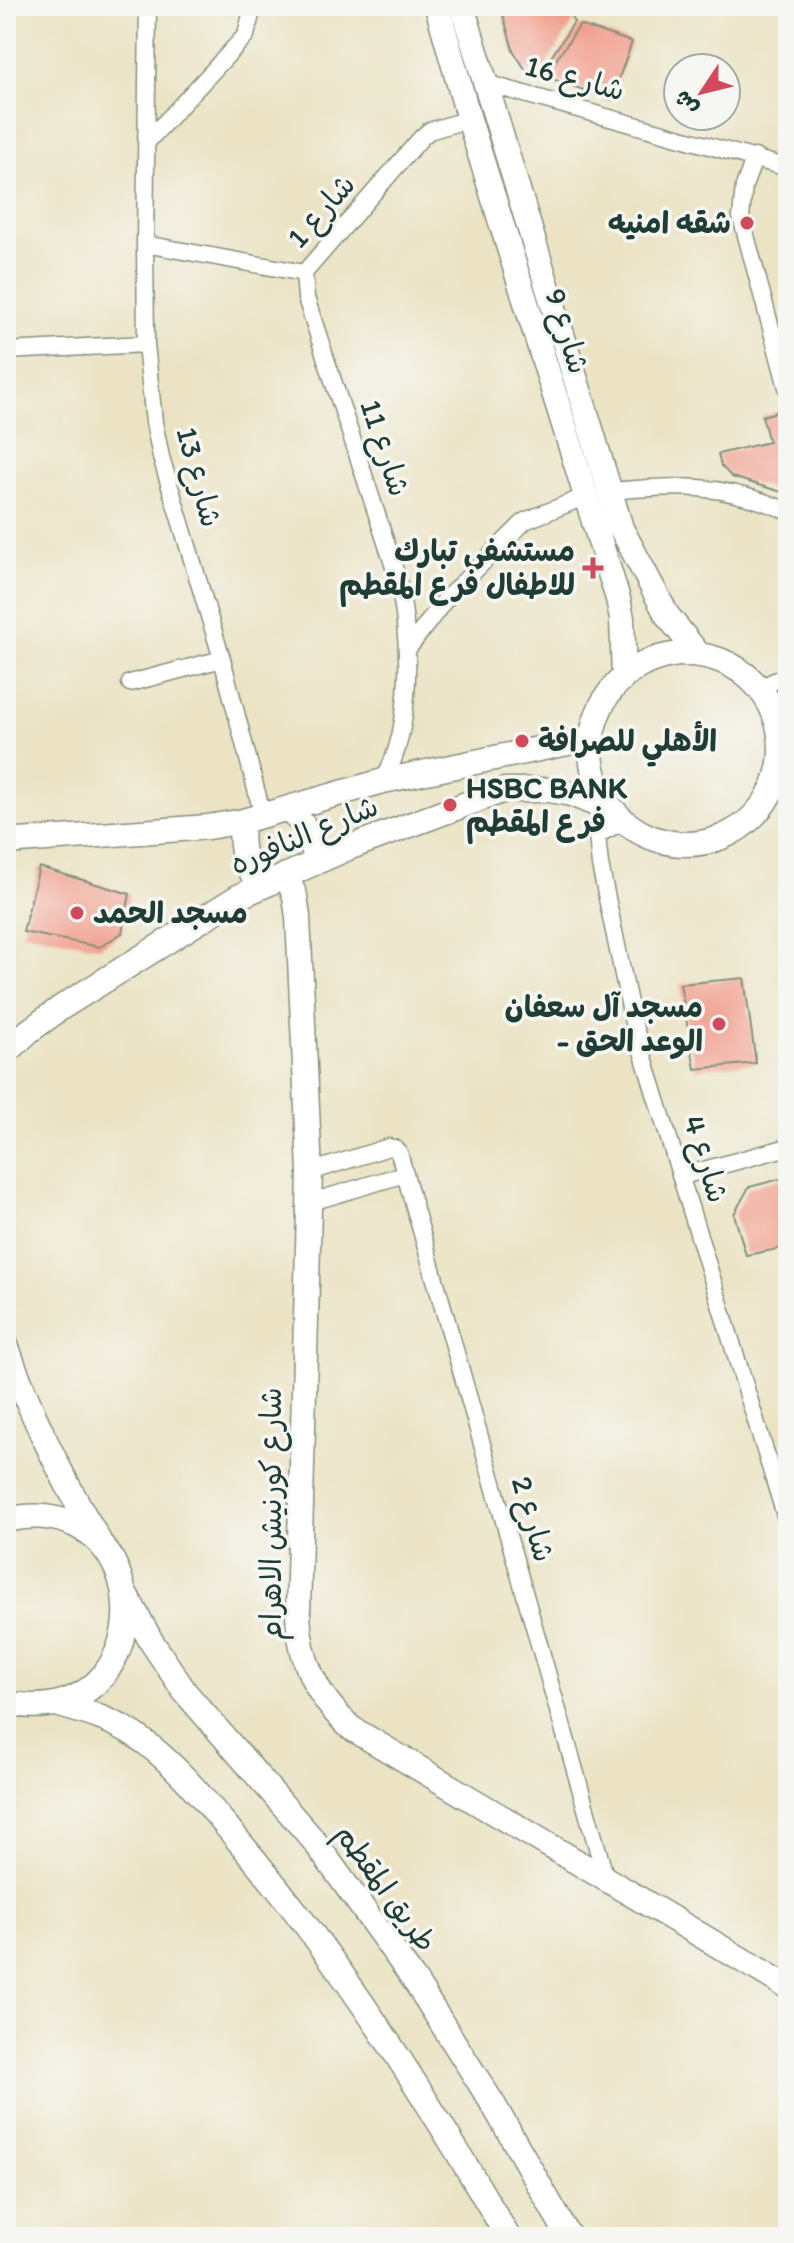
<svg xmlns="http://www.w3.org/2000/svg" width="794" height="2243" font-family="Itim,'Playpen Sans Arabic',sans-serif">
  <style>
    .building { fill: #f1a08f }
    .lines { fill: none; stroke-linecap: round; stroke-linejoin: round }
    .street-casing { stroke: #85907c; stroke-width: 19 }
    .secondary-casing { stroke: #85907c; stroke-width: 27 }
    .street { stroke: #fff; stroke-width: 16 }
    .secondary { stroke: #fff; stroke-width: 24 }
    .poi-dot { fill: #d1495b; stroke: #f6f6f2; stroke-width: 3 }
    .labels { text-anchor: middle; stroke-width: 7; stroke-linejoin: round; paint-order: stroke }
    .street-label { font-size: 30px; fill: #1f3d34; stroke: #f6f6f2 }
    .poi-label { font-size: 30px; font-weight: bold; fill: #1f3d34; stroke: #f6f6f2; text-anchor: end }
  </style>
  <rect width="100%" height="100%" fill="#f6f6f2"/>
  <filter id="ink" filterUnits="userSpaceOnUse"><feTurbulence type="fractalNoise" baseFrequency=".0125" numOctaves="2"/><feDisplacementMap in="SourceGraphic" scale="16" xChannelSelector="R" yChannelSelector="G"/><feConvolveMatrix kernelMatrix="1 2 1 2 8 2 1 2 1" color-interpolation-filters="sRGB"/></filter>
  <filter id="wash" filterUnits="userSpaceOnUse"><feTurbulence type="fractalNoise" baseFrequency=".006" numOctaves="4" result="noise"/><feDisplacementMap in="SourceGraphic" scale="32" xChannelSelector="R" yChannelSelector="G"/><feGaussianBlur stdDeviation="1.8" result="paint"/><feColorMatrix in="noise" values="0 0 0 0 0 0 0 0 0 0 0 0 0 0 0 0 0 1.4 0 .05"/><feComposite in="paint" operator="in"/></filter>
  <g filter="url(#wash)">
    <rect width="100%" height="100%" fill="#ebe3c4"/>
    <g id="blocks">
      <path class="building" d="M509,6H566L574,22L542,71L536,73L525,69L513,50L501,8Z
        M580,25L632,42L611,100L547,77V73Z
        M784,410L788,425V492L785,493L732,477L721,466L718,454L769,442L762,416Z
        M39,867L130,894L122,933L100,947L23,932Z
        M744,978L756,1063L695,1069L680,984Z
        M788,1177V1247L746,1255L734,1214L749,1187Z"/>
    </g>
  </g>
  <g filter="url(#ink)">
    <use href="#blocks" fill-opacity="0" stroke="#85907c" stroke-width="2"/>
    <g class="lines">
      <g class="street-casing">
        <path id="street" d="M148,6L145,244L146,344L154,422L161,457L222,659L263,816
          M485,83L788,168
          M146,143L246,35L253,6
          M755,157L744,186L741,217L788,391
          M145,244L304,273L421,138L429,131L469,119
          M304,273L306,298L395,570C412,627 414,729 383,781
          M6,351L146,344
          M611,491C682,484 722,484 788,511
          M407,650L445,600L525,521L584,497
          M130,683L222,659
          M759,688L788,675
          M779,727L788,723
          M775,783L788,788
          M624,821L597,835L600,865L633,1022L788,1525
          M310,1172L389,1147L394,1148L399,1153L606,1879
          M682,1176L788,1147
          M308,1203L405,1174"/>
      </g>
      <g class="secondary-casing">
        <path id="secondary" d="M437,6L469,119L618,599L622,618L624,677
          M462,6L621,528L667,615L699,655
          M591 749a95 95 0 1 1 190 0a95 95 0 1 1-190 0Z
          M286,809C306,823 314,838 315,862
          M243,821C238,847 244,867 262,886
          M6,842L208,827L243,821L383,781L592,738
          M286,875L295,896L298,917L310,1172L298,1612C299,1660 316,1696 351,1728L788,1987
          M6,1053L29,1031L62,1007L238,897L348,848L504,790H549L571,794L615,812
          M6,1345C30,1413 61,1477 98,1539
          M6,1520C163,1485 167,1735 6,1703
          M126,1595L151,1641L185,1692L315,1842L415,1981L493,2104L569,2237
          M56,1704C84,1712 111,1719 135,1735C176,1763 206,1802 237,1839C342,1962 427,2098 508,2237"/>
      </g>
      <use href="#street" class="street"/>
      <use href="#secondary" class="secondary"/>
    </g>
  </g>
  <g class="poi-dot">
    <circle cx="747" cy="223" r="8"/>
    <path d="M589 556h8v8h8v8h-8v8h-8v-8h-8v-8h8z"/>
    <circle cx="522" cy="741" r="8"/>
    <circle cx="450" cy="805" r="8"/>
    <circle cx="77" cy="913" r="8"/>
    <circle cx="719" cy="1024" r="8"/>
  </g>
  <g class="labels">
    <g class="street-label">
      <text transform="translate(575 78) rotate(15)" y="10">شارع 16</text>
      <text transform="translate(321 211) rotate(-49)" y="10">شارع 1</text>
      <text transform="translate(567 331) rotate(73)" y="10">شارع 9</text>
      <text transform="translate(385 448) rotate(72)" y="10">شارع 11</text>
      <text transform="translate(199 477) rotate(75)" y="10">شارع 13</text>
      <text transform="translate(304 835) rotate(-23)" y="10">شارع النافوره</text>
      <text transform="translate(706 1159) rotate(73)" y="10">شارع 4</text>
      <text transform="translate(271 1514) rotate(-90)" y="10">شارع كورنيش الاهرام</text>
      <text transform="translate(533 1519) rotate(74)" y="10">شارع 2</text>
      <text transform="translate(386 1888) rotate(54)" y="10">طريق المقطم</text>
    </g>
    <g class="poi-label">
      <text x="731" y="233">شقه امنيه</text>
      <text x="575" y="561">مستشفى تبارك<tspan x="575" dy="34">للاطفال فرع المقطم</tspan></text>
      <text x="538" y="751" text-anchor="start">الأهلي للصرافة</text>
      <text x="466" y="798" text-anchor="start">HSBC BANK<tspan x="466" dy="34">فرع المقطم</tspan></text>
      <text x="93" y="923" text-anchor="start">مسجد الحمد</text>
      <text x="703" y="1017">مسجد آل سعفان<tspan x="703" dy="34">- الوعد الحق</tspan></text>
    </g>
  </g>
  <rect width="794" height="2243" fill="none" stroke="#f6f6f2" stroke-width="32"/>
  <g transform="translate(702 92) rotate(235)"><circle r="38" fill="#f6f6f2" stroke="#a0aca6" stroke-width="2"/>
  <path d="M0-6L14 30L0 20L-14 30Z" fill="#d1495b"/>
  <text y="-12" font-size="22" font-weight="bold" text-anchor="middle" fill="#1f3d34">ش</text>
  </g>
</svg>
